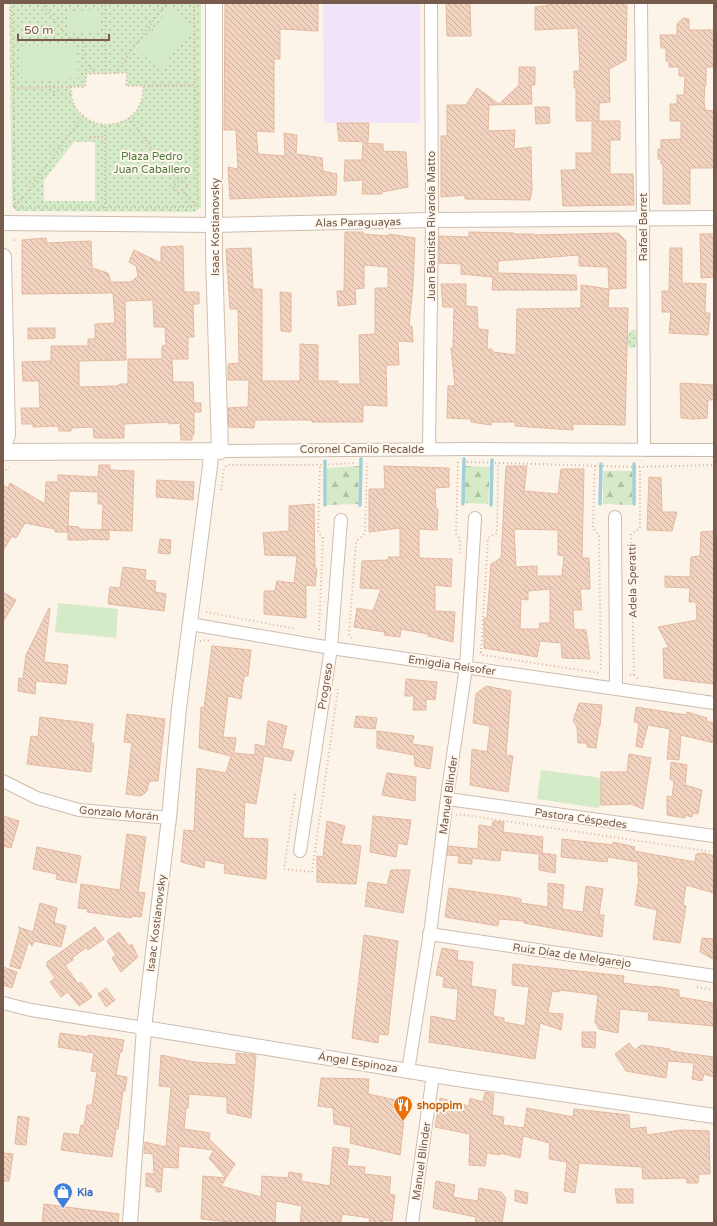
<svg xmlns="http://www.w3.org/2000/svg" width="717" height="1226" font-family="'Varela Round',sans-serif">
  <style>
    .education { fill: #f1e4f9 }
    .green { fill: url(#green-dots); fill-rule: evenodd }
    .forest { fill: url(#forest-firs) }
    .pitch { fill: #d5eac6 }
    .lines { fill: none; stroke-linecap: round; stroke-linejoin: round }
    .stream { stroke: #a2d0d8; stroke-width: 3.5 }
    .building { fill: url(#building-back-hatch); stroke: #e4b9a0; fill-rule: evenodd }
    .minor-casing { stroke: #cebcae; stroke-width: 14 }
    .tertiary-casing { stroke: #cebcae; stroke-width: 16 }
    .secondary-casing { stroke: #d4beae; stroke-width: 18 }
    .path { stroke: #d7b6a2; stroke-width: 2; stroke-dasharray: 1 3; stroke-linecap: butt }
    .minor { stroke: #fff; stroke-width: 12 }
    .tertiary { stroke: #fff; stroke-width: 14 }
    .secondary { stroke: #fff; stroke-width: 16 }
    .labels { text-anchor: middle; stroke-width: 4; stroke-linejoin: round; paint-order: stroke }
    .park-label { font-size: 11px; fill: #547c43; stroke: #fff8ee }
    .street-label { font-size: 11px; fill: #775b4c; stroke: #fff8ee }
    .food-label { font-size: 11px; font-weight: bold; fill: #c56008; stroke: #fff8ee; text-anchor: start }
    .shop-label { font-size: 11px; font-weight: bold; fill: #366cbe; stroke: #fff8ee; text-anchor: start }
  </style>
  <defs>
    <pattern id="green-dots" width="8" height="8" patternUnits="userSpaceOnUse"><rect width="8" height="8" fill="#d5eac6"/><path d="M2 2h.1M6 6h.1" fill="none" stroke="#b2c1a3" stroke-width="1.8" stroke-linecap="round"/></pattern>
    <pattern id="forest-firs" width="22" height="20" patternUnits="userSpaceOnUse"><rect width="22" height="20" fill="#d5eac6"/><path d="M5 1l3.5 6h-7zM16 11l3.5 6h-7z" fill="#b2c1a3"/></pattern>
    <pattern id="building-back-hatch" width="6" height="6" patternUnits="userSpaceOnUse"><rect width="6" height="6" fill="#f2d3c0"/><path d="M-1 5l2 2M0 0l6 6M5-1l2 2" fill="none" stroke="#c9ae9e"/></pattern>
  </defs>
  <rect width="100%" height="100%" fill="#fcf4e8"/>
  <path class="education" d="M323,3H420V123H324Z"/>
  <path class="green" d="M9,3H201V207L195,212L16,211L12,206ZM127,73L126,86H143C143,90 143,95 142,99C134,128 93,134 76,108C72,102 71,94 71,87H85L87,74ZM74,142H95V201H44V180Z
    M632,330L637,331C640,338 639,342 634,348H630C624,342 626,335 632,330Z"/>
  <path class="forest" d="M359,466L358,504L327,505V468Z
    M465,466L490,467L488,504L464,503Z
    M603,471H632V505L603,504Z"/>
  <path class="pitch" d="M169,9L193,27L161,69L137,51Z
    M99,10V32H69L68,11Z
    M77,45L78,78L22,79L21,46Z
    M58,603L118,609L116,638L55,632Z
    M541,770L602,778L601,805L598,808L537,799Z"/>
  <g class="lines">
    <path class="stream" d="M463,504L464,459
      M600,504L601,464
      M634,504V464
      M325,505V461
      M360,505L361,459
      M491,505L492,460"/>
  </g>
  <path class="building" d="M225,3H318V31L280,29V59H274V132L256,131L258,154L285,156L284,133L297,135L296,154L322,158L323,171L337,174L336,195L230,199L228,167L238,169L236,130H224Z
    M446,3H470L471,36H447Z
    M549,3H627L626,60L609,69L610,102L599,103V121H597H620V140H610V174H633L634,205L563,206L561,170H576V153H592V121H576V88H574V71H580L578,28L535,30V7L549,5Z
    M683,18L689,19V30H714V67H706V85H705L704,101L705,110L714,111V168H690V204H663V164H661V159H658V149H661V140L681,139V121H670V104H677V95H684L685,76H679V67H669V61H666V48H661L660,35H677V24Z
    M519,67H535V85H531L532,104L489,105L488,131L515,130L514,149L531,147L532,189L530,200L465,199V195L441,197V136H447V105H466L477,88L499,104L519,85Z
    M535,107H549L550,123L536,124Z
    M337,123H369L368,142L339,141Z
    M363,143L383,144V151L406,152L408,187L382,192V194H362L363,180L344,181L345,160H362Z
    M345,232H363V234L389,236V234L415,238L413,285L409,326H412L413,342L398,341L399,365H386L387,406L363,405V422H312V420H255L254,428L229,427L228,408L248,407L249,380H228V364L239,363L238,309H230L226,249L251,248L253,289H262V381H300V344L318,345V381H338V384H360L359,335L375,334V288H388V267L364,265V288L355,289L356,304L338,306L337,291H344Z
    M469,232L514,233V234H534V235L618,233L626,241V288L609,289L608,267L579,266V255L498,261V273L576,275L577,290H492L493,277L461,274V264L439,263V236L469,237Z
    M700,234H714V277L701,278Z
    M46,238L47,243L91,241L92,268L108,273L111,282H131L138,276L136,266L129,262L134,250L161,263V247L183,246L184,292H199V304H193L194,337H188V359H172L173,382H193L194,403H201V412H194V435H192V440H181L180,423L169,424V422L124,424V438H94L93,427L71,428V431H59L58,426L33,427V424H22L21,408H40L39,381H23L22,362L51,361V346H88V339H95V324L115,323L113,293L22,294V240ZM153,300L154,327H165L166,345L162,346V359H128V384H119V386L79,387V361L126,360L125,301Z
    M670,248H682V283L706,284L705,313H710L708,335L669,333L671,312H662V291H669Z
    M441,284H466V306L477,307L478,329L488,330L487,349H492L493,352L516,355L517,309L581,308V285L609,289L608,308H628L625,425L573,424V430L515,426V422H491V425L471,422V419L447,418L448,386H455L451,348H453L454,307H443Z
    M280,292L291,293V332L281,331Z
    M28,328H55V338L28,339Z
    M680,383L714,385V400H708L707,418L692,419L681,418Z
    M99,465H110V470L134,471L132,531L102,530L103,504H98V492L69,491L68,532H55V529L25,523L16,538L12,536L3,551V485L8,488L10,483L45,504L46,482H58V475L98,477Z
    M384,466L449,468V487L435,488L436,509H438L437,530L419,529V558L452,559L451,587L435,585V611L455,612L453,642L428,636V634L401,629L400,637L384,635L385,632L354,627L357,608L373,611L381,589L360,588L362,561L388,560V557H400V528L369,532V489H385Z
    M506,466H527L524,491L558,494L561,469H584L582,558H589L590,589H580L582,610H573L574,629L586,630L590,659L562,658L561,643L540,641L537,657L484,648V618H487L491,564L501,558ZM514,529L558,530V555L564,556L562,576H537V566L516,567ZM550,589V623H540L539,629H520L521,599L528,600V591Z
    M649,477L661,478L662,512H677L672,531L647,530Z
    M157,480L194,482L193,500L156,497Z
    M314,504L315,568L317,569L315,586L306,585V618L264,614V591H275L277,581L294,583L297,556L265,555L263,533L289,531V506Z
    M68,526L79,527L78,529L109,530V540L88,539V540H68Z
    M714,531V684L664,678L663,648H669L658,627L697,620L696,602H689L690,588L665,587V576L690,577L691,557L700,556L701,532Z
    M160,539L171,540L170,554L158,553Z
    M123,567L146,570L145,580L156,581L155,592L166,594L164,611L108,604L110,587L120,588Z
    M3,592L16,600L3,622Z
    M49,608H50L44,662L68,665L66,684L36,681L35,694L18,691L19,678L23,679L26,655Z
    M212,646L251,650L248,676H244L241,699L228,696L223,737L236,738L234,753L255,755V744L265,747L268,721L287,726L282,748L294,751L291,761L264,756L256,804L245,802L243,838L268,839L266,879L224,873L225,864L205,860L204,868L181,862L184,830L194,831L197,768L226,773L231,756L199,748L201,707L204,708Z
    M406,679L437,682L435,700L426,699V710H413L414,696H405Z
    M486,686L511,691L506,755L513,756L508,792L470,785L472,749L487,752L490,726L473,723L476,694Z
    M579,703L602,705L600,726H599L596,748L587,747V743H578L577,727L573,721Z
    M636,707L686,715L687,712L707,718L706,721L714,723V743L681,735L679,760L667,759L670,729L648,725L642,748L636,746L639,723L634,722Z
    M127,714L165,719L158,781H149L147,791L141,796L126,794L132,743L124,742Z
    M356,716L377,718L375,729L354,727Z
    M40,717L93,724L91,743H94L91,772L27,764L31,736L38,737Z
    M377,731L414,736L412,744L433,747L430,769L415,766L414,755L377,748Z
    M629,754L651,758L643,809L631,804L601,805V772H627Z
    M671,762L687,765L685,785L702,790L698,814L693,813L692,817L685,815V818L667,815V796L672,797L674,781L670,779Z
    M387,773L416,777L415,801L382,795Z
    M3,816L19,821L11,848L3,846Z
    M373,816L411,820L407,845L398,843L396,857L370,852Z
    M327,821L345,826L341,844L361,846L356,884L317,882V856L323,857Z
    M493,821L504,822L503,832L543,837L542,853L556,855L555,873L539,870V854L501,850L500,861L472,858V864L458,863L459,856L447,855L448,846L478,849L479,825L492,827Z
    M127,834L146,837L138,892L145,893L141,917L132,916L131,918L87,912L88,909L78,908L81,884L120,890Z
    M562,839L613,845V842L635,847L634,851L695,862L696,854L704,853L714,856V893L686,885L683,905L686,906L680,943L653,939L657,910L635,905L639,878H638V862L608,857L607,862L561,857Z
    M37,847L81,856L76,883L56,879L57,874L33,869Z
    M391,870H410L403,913L365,906L368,882L387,885Z
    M548,883L564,885L562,909L583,912L586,886L603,889L599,915H604L602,937L524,923V921L499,919L498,926L445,917L449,888L512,897L521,899V903L548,907Z
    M40,903L57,908L54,923L66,926L61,947L34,941L32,946L29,941L20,969L10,966L20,929L18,927L33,932Z
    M95,927L104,939L88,950L87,947L72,958L73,960L65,965L78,984L81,982L92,997L79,1006L68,992L61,997L50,982L55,978L47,966V962Z
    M119,932L129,946L132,944L138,957L121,972L112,958L116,955L107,941Z
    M364,935L398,941L388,1035L379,1034L378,1043L352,1038Z
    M702,938L714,939L713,959L700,952Z
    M442,948L458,951L457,960L473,962L471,986L496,990L493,1016L504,1018V1022L525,1026L529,987L512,985L513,964L624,976L623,983L654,987V986L679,990V997L714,1003V1026L648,1020L649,1012L620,1009L618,1033L599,1029L595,1022L598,995L560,990L559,992L552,991L548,1013L563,1014L561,1030L540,1023L535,1059L429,1042L431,1016L456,1021L458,989L443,987L444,977L436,975Z
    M3,967L17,972L12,988L3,985Z
    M106,988L115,1000L106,1007L98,994Z
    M582,1032H596L595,1048L582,1047Z
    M60,1033L88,1037V1035L124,1040L122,1052H120L116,1075L127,1077L125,1091H123L118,1129H116L112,1157L61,1150L64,1133L79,1135L81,1125L84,1126L87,1105H92L97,1072L91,1071L94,1053L58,1047Z
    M629,1043L635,1050L641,1045L670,1049V1051L714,1057V1077L704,1074L702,1081L692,1079L694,1063L668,1061L666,1078L626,1071L615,1054Z
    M236,1053L256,1055L251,1118L227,1113V1097L189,1094L188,1108H186L184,1129L210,1133L209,1139L235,1164L226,1178L209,1158L214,1150L179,1146L178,1168L163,1167L161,1192H156V1188L146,1186V1173L154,1174L153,1154L144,1153L145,1142L166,1147L171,1087L159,1086L161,1055L194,1062L236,1065Z
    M321,1078L369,1079L368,1094L406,1102L400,1155L350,1143L351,1127L334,1124L333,1108L318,1106Z
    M485,1092L494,1094L492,1115L504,1117L503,1125L524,1128L527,1108L573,1117L574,1109L629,1115L630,1129L646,1127L647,1135L681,1130L709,1131L710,1174H699L698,1183H687L686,1178L643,1179L642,1167L579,1163L575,1193L564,1191L567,1162L549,1159L550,1143L523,1136L520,1158L500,1153V1155L487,1153L485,1166L469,1165L470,1134L435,1127L440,1098L469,1106L470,1098L483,1102Z
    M18,1116L29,1118L26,1145L15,1144Z
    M333,1147L349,1149L347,1166L365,1167L364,1174L391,1177L389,1194L395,1195L392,1221L383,1220V1223H369L370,1218L342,1214L341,1223H300L302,1206L276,1201L275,1223H230V1222L201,1219L203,1176L226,1178L221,1186L261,1197L262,1176L288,1178L289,1172L302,1174L301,1181L330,1186Z
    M3,1153L13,1154L9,1181H3Z
    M436,1181L455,1185L453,1197L478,1201L479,1188L501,1192L506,1198L502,1223H475L476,1217L433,1208Z
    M615,1189H633V1203H617Z
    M515,1190L528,1193L527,1204L515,1201Z
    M44,1204L119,1214L118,1223H42Z"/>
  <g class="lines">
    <g class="minor-casing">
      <path id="minor" d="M641,3L643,218L644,450
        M429,449L432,220L431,3
        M220,451L471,449L714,450
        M615,517L616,688
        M190,624L331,648L714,703
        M3,781L37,798L79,810L169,818
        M448,799L714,836
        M300,851L331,648L341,520
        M429,934L714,976
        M3,1003L31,1010L144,1028
        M408,1071L431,926L448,790L466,667L475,518
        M412,1223L433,1075"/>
    </g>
    <g class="tertiary-casing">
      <path id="tertiary" d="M3,223L214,225L432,220L714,218
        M144,1028L464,1080L714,1116
        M130,1223L144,1028L169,818L179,708L210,466L211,452"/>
    </g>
    <g class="secondary-casing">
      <path id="secondary" d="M3,257L7,435L3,445
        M3,452L220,451L214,255V3"/>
    </g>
    <path class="path" d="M12,3L15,208
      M41,3L69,39L83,38L84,59L95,74
      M149,27L153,30
      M115,73L166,3
      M105,74V3
      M49,87V79
      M71,87C71,94 72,101 76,108C90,129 122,130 137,110C142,103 143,94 143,86
      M14,88L85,87L86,74L127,73L126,86L194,85
      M54,96V87
      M129,118L178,182L173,186L178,193L183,190L195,206
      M90,137H105
      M178,182L182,179L188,186L183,190
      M16,207L83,116
      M15,208L194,207L197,205L194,3
      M105,208V125
      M14,240L16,241
      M458,462L456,534L460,539V553
      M467,462L636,467L714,465
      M595,466L593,528L599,535L601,671
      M3,473L9,467
      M221,490L224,468L227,465H320L356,463
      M206,612L296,629
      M319,630L323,538L318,532L320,465
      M352,638L349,635L356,542L365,533L367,463
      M200,641L202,640L211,641
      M480,652L483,655L599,673L600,671
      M481,653L488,538L497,533L498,463
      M630,675H634L638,679
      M634,675L631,534L640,528V467
      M295,794L284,869L312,872L338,689
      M456,815L458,814L714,852
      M697,987L714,990"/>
    <use href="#minor" class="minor"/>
    <use href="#tertiary" class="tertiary"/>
    <use href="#secondary" class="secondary"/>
  </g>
  <defs>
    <g id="restaurant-pin" transform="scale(1)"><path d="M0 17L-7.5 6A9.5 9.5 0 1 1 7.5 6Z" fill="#e8710a" stroke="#fff8ee"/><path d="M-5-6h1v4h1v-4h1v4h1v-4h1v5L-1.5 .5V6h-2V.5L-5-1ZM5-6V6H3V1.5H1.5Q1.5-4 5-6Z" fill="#fff"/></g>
    <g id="shop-pin" transform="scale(1)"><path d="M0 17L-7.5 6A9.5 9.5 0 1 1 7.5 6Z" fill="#3f7fe0" stroke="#fff8ee"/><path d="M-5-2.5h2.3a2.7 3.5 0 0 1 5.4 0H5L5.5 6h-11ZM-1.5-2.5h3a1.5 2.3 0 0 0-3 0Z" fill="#fff"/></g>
  </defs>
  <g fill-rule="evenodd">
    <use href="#restaurant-pin" x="403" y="1105"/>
    <use href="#shop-pin" x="63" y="1192"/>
  </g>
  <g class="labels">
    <g class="park-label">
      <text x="152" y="160">Plaza Pedro<tspan x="152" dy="13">Juan Caballero</tspan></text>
    </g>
    <g class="street-label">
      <text transform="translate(358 222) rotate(-1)" y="4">Alas Paraguayas</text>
      <text transform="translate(431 226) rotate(-90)" y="4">Juan Bautista Rivarola Matto</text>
      <text transform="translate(215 227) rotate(-90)" y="4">Isaac Kostianovsky</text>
      <text transform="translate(643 227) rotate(-90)" y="4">Rafael Barret</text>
      <text x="362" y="453">Coronel Camilo Recalde</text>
      <text transform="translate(632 581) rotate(-91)" y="4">Adela Speratti</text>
      <text transform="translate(452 665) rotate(8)" y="4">Emigdia Reisofer</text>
      <text transform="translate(325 686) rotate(-81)" y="4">Progreso</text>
      <text transform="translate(448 795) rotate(-82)" y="4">Manuel Blinder</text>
      <text transform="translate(119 813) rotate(5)" y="4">Gonzalo Morán</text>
      <text transform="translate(581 818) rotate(8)" y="4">Pastora Céspedes</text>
      <text transform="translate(156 923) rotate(-83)" y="4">Isaac Kostianovsky</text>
      <text transform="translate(572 955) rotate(8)" y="4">Ruiz Díaz de Melgarejo</text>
      <text transform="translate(358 1062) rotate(9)" y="4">Ángel Espinoza</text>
      <text transform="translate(421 1161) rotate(-82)" y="4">Manuel Blinder</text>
    </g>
    <g class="food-label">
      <text x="417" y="1109">shoppim</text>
    </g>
    <g class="shop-label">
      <text x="77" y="1196">Kia</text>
    </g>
  </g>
  <rect width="717" height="1226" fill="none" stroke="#775b4c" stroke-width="8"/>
  <path d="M18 34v6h91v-6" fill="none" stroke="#775b4c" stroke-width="2"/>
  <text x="24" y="34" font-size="12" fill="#775b4c" stroke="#fff8ee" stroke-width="3" paint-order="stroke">50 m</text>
</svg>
